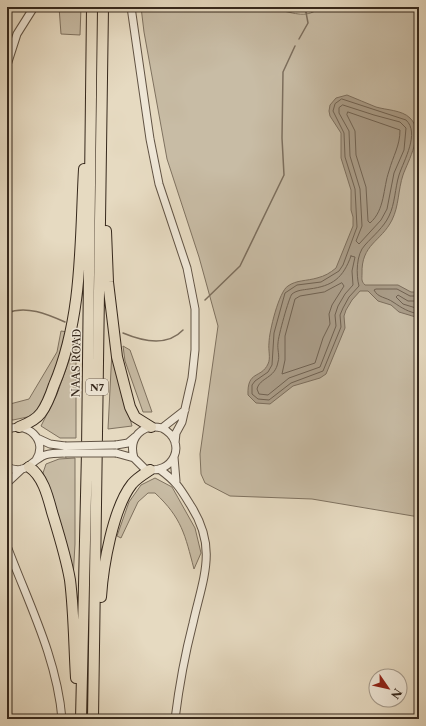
<svg xmlns="http://www.w3.org/2000/svg" width="426" height="726" font-family="'Libre Caslon Text',serif">
  <style>
    .green { fill: #c8bca5; stroke: #7f7260 }
    .water { fill: #aa9d89; stroke: #7c6e5d }
    .lines { fill: none; stroke-linecap: round; stroke-linejoin: round }
    .shore { stroke: #706252; stroke-width: 1 }
    .stream { stroke: #7c6e5d; stroke-width: 1.5 }
    .minor-casing { stroke: #625445; stroke-width: 9 }
    .highway-casing { stroke: #36281c; stroke-width: 12 }
    .minor { stroke: #efe7d7; stroke-width: 7 }
    .highway { stroke: #e6dac1; stroke-width: 10 }
    .minor-bridge-casing { stroke: #625445; stroke-width: 9; stroke-linecap: butt }
    .minor-bridge { stroke: #efe7d7; stroke-width: 7 }
    .labels { text-anchor: middle; stroke-width: 3; stroke-linejoin: round; paint-order: stroke }
    .shield { fill: #efe7d7; stroke: #6e6154; stroke-width: 1 }
    .shield-label { font-size: 10px; font-weight: bold; fill: #36281c }
    .street-label { font-size: 11px; fill: #36281c; stroke: #efe7d7 }
  </style>
  <rect width="100%" height="100%" fill="#e6dac1"/>
  <filter id="stains"><feTurbulence type="fractalNoise" baseFrequency=".005" numOctaves="4"/><feColorMatrix values="0 0 0 0 .2 0 0 0 0 .09 0 0 0 0 .02 0 0 0 .5 -.17"/></filter>
  <radialGradient id="worn" r=".72"><stop offset=".6" stop-color="#630" stop-opacity="0"/><stop offset="1" stop-color="#630" stop-opacity=".3"/></radialGradient>
  <path class="green" d="M59,7H81L80,35L61,34Z
    M141,7C185,7 237,2 279,10C294,13 308,19 320,7H419V517L312,499L230,496L205,483L201,474L200,454L218,326L199,257L167,159L144,32Z
    M61,331L68,332L53,382L37,415L13,420L7,419V402L10,404L29,399L57,352Z
    M75,344H76V438H60L41,426L57,394Z
    M123,346L130,350L152,412H143L125,361Z
    M112,350L132,426L108,429Z
    M75,458V544L73,579L53,497L43,473L46,464L59,459Z
    M155,478L172,487L195,528L201,553L194,569C185,535 182,518 155,493H148L138,502L121,538L117,536L129,502L141,485Z"/>
  <path class="water" d="M347,95C357,99 366,103 376,107C386,110 402,110 410,118C425,132 408,161 403,175C398,190 399,206 392,220C381,242 361,244 362,274C362,279 361,281 365,285H398L411,292H419V318L399,312L391,305L378,301L368,291H360L352,300L346,310L344,316L345,328L326,374L320,378L293,386L270,404L256,403L248,395C247,370 261,379 268,364C271,358 268,350 269,343C269,332 279,291 288,286C296,280 307,281 317,278C325,276 330,273 336,268L353,226V217L351,210V190L341,158V133L330,116L329,111L330,105L336,98Z"/>
  <g class="lines">
    <path class="shore" d="M342,99L406,120C420,133 404,160 399,175C395,188 395,204 389,216C384,227 373,236 365,245C356,254 356,275 359,286L349,297L343,308L340,315L341,327L323,371L291,383L269,400L258,399L252,394V385L255,381L268,372L272,365L274,333L285,293L297,285L321,282L339,271L343,265L357,227L355,189L345,157L344,133L333,111L335,104Z
      M343,105L374,115L400,122L406,128L404,150L394,173L387,209L381,220L359,244L356,241L362,226L360,189L350,156L349,131L339,113V108Z
      M348,112L400,130C400,146 393,156 389,171C383,188 385,210 370,223L368,221L366,187L356,155L355,131L347,115Z
      M351,256L355,257L352,271L353,285L345,294L338,306L335,315L336,326L320,367L289,378L268,395L259,394L257,389C260,377 275,379 278,362C280,356 277,349 278,343C278,337 289,297 292,294C297,290 303,290 309,289C333,286 343,278 351,256Z
      M342,283L344,286L332,305L329,314L330,324L323,338L315,363L282,374L285,360V336L295,299L300,296L324,292Z
      M419,296H410L397,289H376L374,290C378,298 386,297 393,302C402,308 408,312 419,314
      M419,301H408L398,295L396,297L403,304L419,309"/>
    <path class="stream" d="M299,39L308,23L305,7
      M205,300L240,266L284,175L282,138L283,72L295,46
      M7,313C26,305 47,314 65,322
      M123,333C142,341 167,347 183,330"/>
    <g class="minor-casing">
      <path id="minor" d="M131,7L150,139L159,184L187,268L195,309V350L192,378L182,422L176,433L175,443
        M7,65L17,34L34,7
        M162,428L185,410
        M7,430C26,420 49,440 36,460
        M37,438L50,444L65,446
        M116,445L128,443L135,437
        M116,453L134,458L145,469C173,476 189,442 162,428C142,423 128,438 134,458
        M174,457L176,481
        M7,467C26,476 30,461 45,455C51,453 58,453 65,453
        M159,469C177,482 180,488 191,506C218,548 203,578 193,623C185,654 179,687 175,719
        M7,483L22,469
        M7,546C28,602 57,658 62,719"/>
    </g>
    <g class="highway-casing">
      <path id="highway" d="M106,231L108,282L117,357L130,407L135,417L151,427
        M19,427C27,424 36,420 41,413C47,405 51,394 54,385C83,317 80,241 84,169
        M29,467C43,476 48,497 52,512C59,535 66,557 70,580C74,612 74,645 76,678
        M101,597C103,566 113,508 132,484C137,478 144,474 150,470
        M81,719L87,451L92,7
        M93,719L103,7"/>
    </g>
    <use href="#minor" class="minor"/>
    <use href="#highway" class="highway"/>
    <g class="minor-bridge-casing">
      <path id="minor-bridge" d="M65,446L116,445
        M65,453H116"/>
    </g>
    <use href="#minor-bridge" class="minor-bridge"/>
  </g>
  <g class="labels">
    <rect class="shield" x="86" y="379" width="22" height="16" rx="3"/>
    <g class="shield-label">
      <text x="97" y="391">N7</text>
    </g>
    <g class="street-label">
      <text transform="translate(76 363) rotate(-89)" y="4">NAAS ROAD</text>
    </g>
  </g>
  <rect width="426" height="726" fill="none" stroke="#e6dac1" stroke-width="24"/>
  <rect x="8" y="8" width="410" height="710" fill="none" stroke="#36281c" stroke-width="2"/>
  <rect x="12" y="12" width="402" height="702" fill="none" stroke="#36281c"/>
  <g transform="translate(388 688) rotate(124)"><circle r="19" fill="#efe7d7" stroke="#a59b8c"/>
  <path d="M0-3L7 15L0 10L-7 15Z" fill="#8f2418"/>
  <text y="-6" font-size="11" font-weight="bold" text-anchor="middle" fill="#36281c">N</text>
  </g>
  <rect width="100%" height="100%" filter="url(#stains)"/>
  <rect width="100%" height="100%" fill="url(#worn)"/>
</svg>
